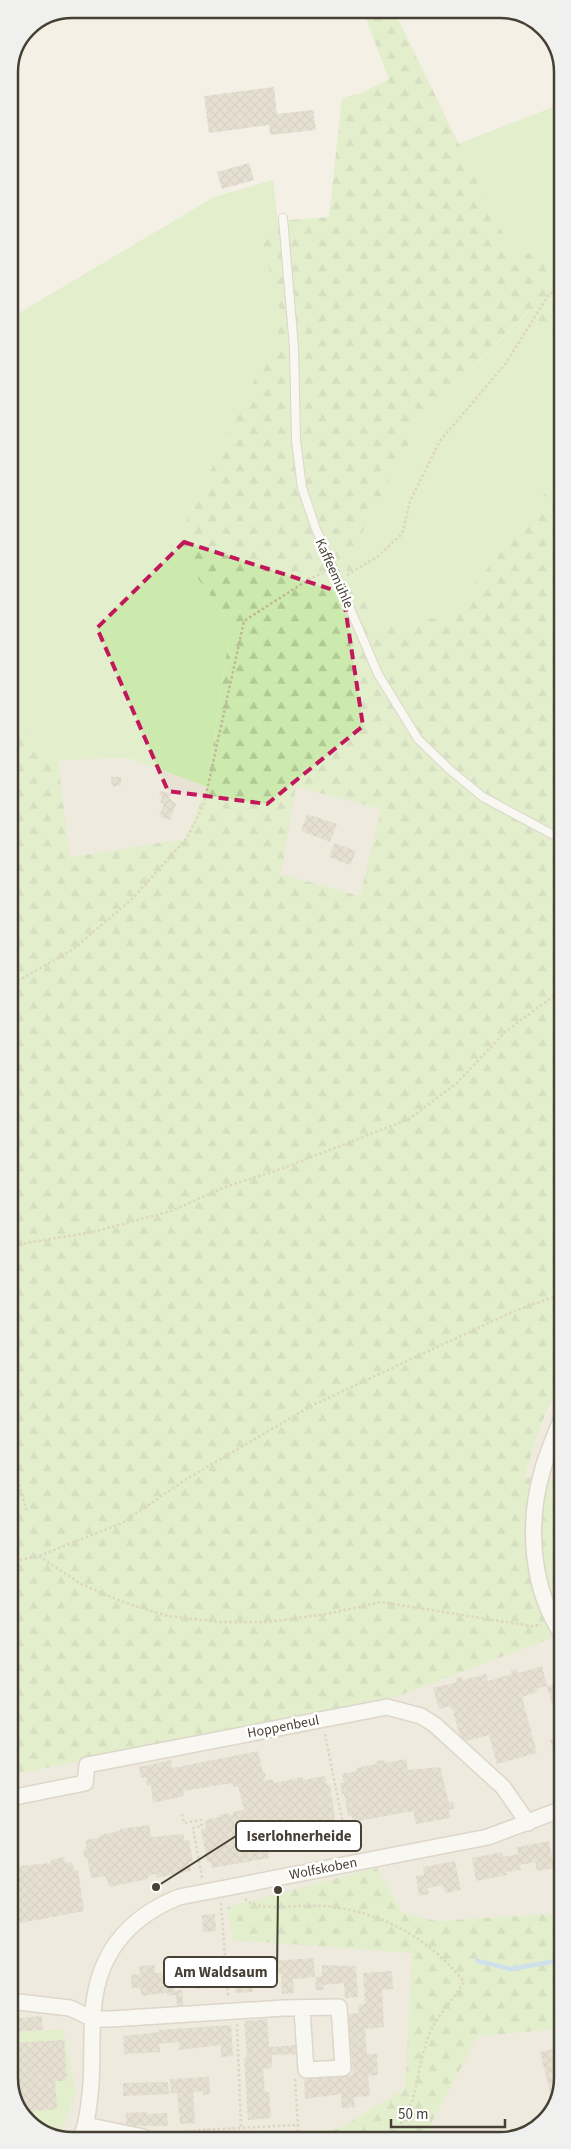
<svg xmlns="http://www.w3.org/2000/svg" width="571" height="2149" font-family="'Source Sans 3',sans-serif">
  <style>
    .residential { fill: #e8e2d4 }
    .grass { fill: #cceaad }
    .forest { fill: url(#forest-firs); fill-rule: evenodd }
    .lines { fill: none; stroke-linecap: round; stroke-linejoin: round }
    .stream { stroke: #9fcdf3; stroke-width: 4.5 }
    .building { fill: url(#building-cross-hatch) }
    .service-casing { stroke: #c0b8a8; stroke-width: 10 }
    .minor-casing { stroke: #c0b8a8; stroke-width: 18 }
    .path { stroke: #c2b599; stroke-width: 2.5; stroke-dasharray: 2.5 2.5; stroke-linecap: butt }
    .service { stroke: #fff; stroke-width: 8 }
    .minor { stroke: #fff; stroke-width: 15 }
    .marked { fill: none; stroke: #c2185b; stroke-width: 4; stroke-dasharray: 10 6; stroke-linejoin: round }
    .labels { text-anchor: middle; stroke-width: 5; stroke-linejoin: round; paint-order: stroke }
    .street-label { font-size: 14px; fill: #474135; stroke: #fff }
    .rim { fill: none; stroke: #474135; stroke-width: 2.5 }
    .leader { fill: none; stroke: #474135; stroke-width: 2 }
    .callout-dot { fill: #474135; stroke: #fff; stroke-width: 2 }
    .callout { fill: #fff; stroke: #474135; stroke-width: 2 }
    .callout-label { font-size: 15px; text-anchor: middle; font-weight: bold; fill: #474135 }
  </style>
  <defs>
    <pattern id="forest-firs" width="22" height="20" patternUnits="userSpaceOnUse" patternTransform="scale(1.25)"><rect width="22" height="20" fill="#cceaad"/><path d="M5 1l3.5 6h-7zM16 11l3.5 6h-7z" fill="#b1ca95"/></pattern>
    <pattern id="building-cross-hatch" width="8" height="8" patternUnits="userSpaceOnUse" patternTransform="scale(1.25)"><rect width="8" height="8" fill="#d6ccbb"/><path d="M0 0l8 8M0 8l8-8" fill="none" stroke="#b9b0a1"/></pattern>
  </defs>
  <rect width="100%" height="100%" fill="#f4f0e6"/>
  <path class="residential" d="M130,758L207,787L185,839L70,857L58,760Z
    M296,786L381,809L360,896L280,874Z
    M562,1386V1480L524,1477L544,1420Z
    M562,1634V1913L437,1921L402,1913L233,1940L412,1952L405,2089L338,2129L280,2133L284,2140H67L30,2125L10,2090V1775L393,1698Z
    M562,2029V2078L549,2116L512,2139H427L433,2120L478,2036Z"/>
  <path class="grass" d="M561,104V265L509,246L458,144Z
    M273,180L278,221L261,239L283,321L174,546L231,624L207,787L130,758L58,760L9,711V319L214,197Z
    M529,311L561,362V472L452,616L374,625L348,559L422,419Z
    M63,2029L76,2094L59,2137L30,2125L10,2090V2033Z"/>
  <path class="forest" d="M362,9H393L509,246L561,265V362L528,311L422,419L348,559L374,625L451,616L561,472L562,1381L543,1420L524,1477L562,1480V1634L393,1698L10,1775L9,711L58,760L70,857L185,839L207,787L231,624L174,546L283,321L261,239L278,221L329,217L342,98L359,94L389,79ZM296,787L381,809L360,896L281,874Z
    M377,1868L402,1913L437,1921L562,1913V2029L478,2036L433,2120L427,2139L284,2140L280,2133L338,2129L405,2089L412,1953L233,1940L227,1907Z"/>
  <g class="lines">
    <path class="stream" d="M478,1961L511,1969L562,1960"/>
  </g>
  <path class="building" d="M274,87L277,114L313,110L316,130L270,135L269,125L209,133L204,96Z
    M249,163L254,180L222,189L217,172Z
    M111,777H121V786H112Z
    M160,791L171,794L169,798L176,804L170,820L159,816L164,804L160,803L162,797L159,795Z
    M307,814L337,824L330,842L301,831Z
    M335,843L356,851L350,865L329,857Z
    M542,1666L547,1686L536,1689L537,1692L522,1697L537,1753L497,1764L489,1735L466,1741L460,1736L452,1708L450,1709L449,1706L439,1709L433,1688L457,1682L456,1678L462,1677L463,1680L486,1674L488,1681L512,1674L511,1670L517,1669L518,1673Z
    M562,1682V1729H561L559,1718H556L547,1686Z
    M562,1729V1766L557,1767L550,1740L561,1737L559,1730Z
    M258,1751L263,1773H266L264,1781L273,1779L274,1783L303,1777V1780L325,1776L327,1785H330L336,1825L274,1838L276,1851L268,1853L269,1858L212,1868L210,1861L207,1862L201,1829L206,1828L205,1820L219,1817L218,1815L230,1813V1815H233V1812L244,1810L238,1786L233,1787V1783L183,1791L184,1796L153,1803L151,1785L147,1786L146,1777L141,1778L139,1767L171,1760L172,1768Z
    M406,1759L408,1770L440,1767L449,1803L453,1802L454,1809L449,1810L451,1818L416,1824L413,1811L353,1822L351,1816H348L344,1794H342L340,1783H344L342,1774L356,1771V1768L377,1764V1761L384,1760L385,1763Z
    M18,1806V1827L10,1828V1807Z
    M149,1825L151,1837L183,1834L185,1841L189,1840L193,1861L189,1862L191,1871L157,1878L156,1874L148,1876V1879L110,1887L105,1876L91,1878L87,1857H84L83,1850L87,1849L85,1840L99,1838V1835L120,1831V1829Z
    M12,1832L15,1861L19,1860L20,1866L51,1863V1860L64,1857L65,1863L72,1862L74,1871L78,1870L84,1911L10,1925V1833Z
    M549,1841L554,1868L537,1871L535,1862L520,1865L521,1870L506,1872L507,1875L476,1881L472,1858L502,1852L503,1857L518,1854L517,1847Z
    M455,1861L461,1890L445,1893L443,1885L428,1888L429,1894L419,1896L416,1876L424,1875L423,1867Z
    M215,1914L216,1931L203,1932L202,1915Z
    M273,1956V1961L314,1958L315,1977L322,1976V1965L356,1966L358,1997L345,1998L344,1983L323,1985L324,1990H316L315,1977L293,1979L294,1993L282,1994L281,1974L252,1976L253,1992L235,1993L232,1959Z
    M188,1957V1959L217,1957L220,1987L195,1989L194,1976L175,1978V1991L182,1990L183,2006L177,2007L176,1995L167,1996V1993L142,1996L140,1988H132L131,1975L140,1974L139,1966L155,1965V1973L174,1972L173,1958Z
    M392,1971L393,1989L382,1990L384,2027L365,2029L367,2054H377L378,2075L368,2076L370,2096L354,2097L355,2107L342,2108L341,2094L305,2099L304,2079L353,2075L348,2014L359,2013L358,2005L365,2004L363,1973Z
    M42,2016L43,2030L11,2032L10,2019Z
    M267,2019L269,2047L297,2045L298,2054L272,2055V2068L263,2069L265,2092H269L271,2118L248,2120L244,2057H247L244,2021Z
    M231,2025L233,2056L221,2057V2045L179,2050V2042L159,2044L160,2052L124,2054L123,2036L159,2032V2030Z
    M64,2040L67,2081H55L57,2109L33,2111L34,2127L30,2125L10,2090V2059L17,2060L16,2043Z
    M562,2047V2078L553,2105L540,2052Z
    M209,2077L210,2094L203,2095V2091L193,2092L195,2123L180,2124L177,2093H171L170,2079Z
    M168,2082L169,2094L123,2096V2083Z
    M147,2112V2114L167,2113L168,2126H126V2113Z"/>
  <g class="lines">
    <g class="service-casing">
      <path id="service" d="M283,218L294,348L296,440L302,488L316,529L378,674L418,739L449,769L483,797L561,839"/>
    </g>
    <g class="minor-casing">
      <path id="minor" d="M562,1418C555,1435 547,1453 542,1472C527,1524 531,1589 562,1634
        M10,1798L85,1783L87,1765L387,1707L421,1716L435,1725L503,1787L528,1823
        M10,2001L70,2008L93,2019H111L284,2008L339,2007L343,2068L306,2070L302,2009
        M86,2125L143,2137L144,2140
        M80,2140C88,2122 89,2103 91,2084C93,2055 90,2025 95,1996C103,1947 134,1915 179,1897L488,1837L562,1809"/>
    </g>
    <path class="path" d="M347,575L377,557L402,534L410,501L440,441L506,363L548,296L561,285
      M9,986L72,950L132,899L187,838L204,804L244,621L311,578L323,573
      M9,1246L93,1232L171,1211L225,1187L281,1169L409,1119L457,1083L506,1031L562,990
      M10,1435L17,1476L27,1512
      M39,1556L81,1584L123,1602L168,1616L220,1622H268L327,1614L381,1602L531,1626L541,1625
      M10,1562L39,1556L122,1523L185,1480L311,1406L514,1311L554,1297H562
      M325,1734L348,1849
      M182,1814L184,1823L201,1820L202,1826L193,1828L202,1878
      M245,1899C259,1913 300,1904 320,1906C377,1909 429,1937 464,1982C452,2002 434,2018 427,2040C413,2081 421,2103 389,2139
      M221,1903L228,1997
      M237,2024L241,2128
      M295,2079L298,2125
      M158,2135L201,2130L298,2125V2136L340,2133L346,2139
      M202,2140L208,2130"/>
    <use href="#service" class="service"/>
    <use href="#minor" class="minor"/>
  </g>
  <path d="M0 0H571V2149H0ZM184,542L343,593L363,726L267,804L168,791L97,628Z" fill="#f4f0e6" fill-opacity=".55" fill-rule="evenodd"/>
  <path class="marked" d="M184,542L343,593L363,726L267,804L168,791L97,628Z"/>
  <g class="labels">
    <g class="street-label">
      <text transform="translate(335 573) rotate(66)" y="5">Kaffeemühle</text>
      <text transform="translate(283 1726) rotate(-11)" y="5">Hoppenbeul</text>
      <text transform="translate(323 1868) rotate(-11)" y="5">Wolfskoben</text>
    </g>
  </g>
  <path d="M0 0H571V2149H0ZM72 18H500A54 54 0 0 1 554 72V2078A54 54 0 0 1 500 2132H72A54 54 0 0 1 18 2078V72A54 54 0 0 1 72 18Z" fill="#f0f0ef" fill-rule="evenodd"/>
  <path class="rim" d="M72 18H500A54 54 0 0 1 554 72V2078A54 54 0 0 1 500 2132H72A54 54 0 0 1 18 2078V72A54 54 0 0 1 72 18Z"/>
  <path class="leader" d="M156 1887L236 1836M278 1890L277 1972"/>
  <g class="callout-dot">
    <circle cx="156" cy="1887" r="5"/>
    <circle cx="278" cy="1890" r="5"/>
  </g>
  <g class="callout">
    <rect x="236" y="1821" width="125" height="30" rx="5"/>
    <rect x="164" y="1957" width="113" height="30" rx="5"/>
  </g>
  <g class="callout-label">
    <text x="299" y="1841">Iserlohnerheide</text>
    <text x="221" y="1977">Am Waldsaum</text>
  </g>
  <path d="M391 2119v8h114v-8" fill="none" stroke="#474135" stroke-width="2.5"/>
  <text x="398" y="2119" font-size="15" fill="#474135" stroke="#ffffff" stroke-width="4" paint-order="stroke">50 m</text>
</svg>
